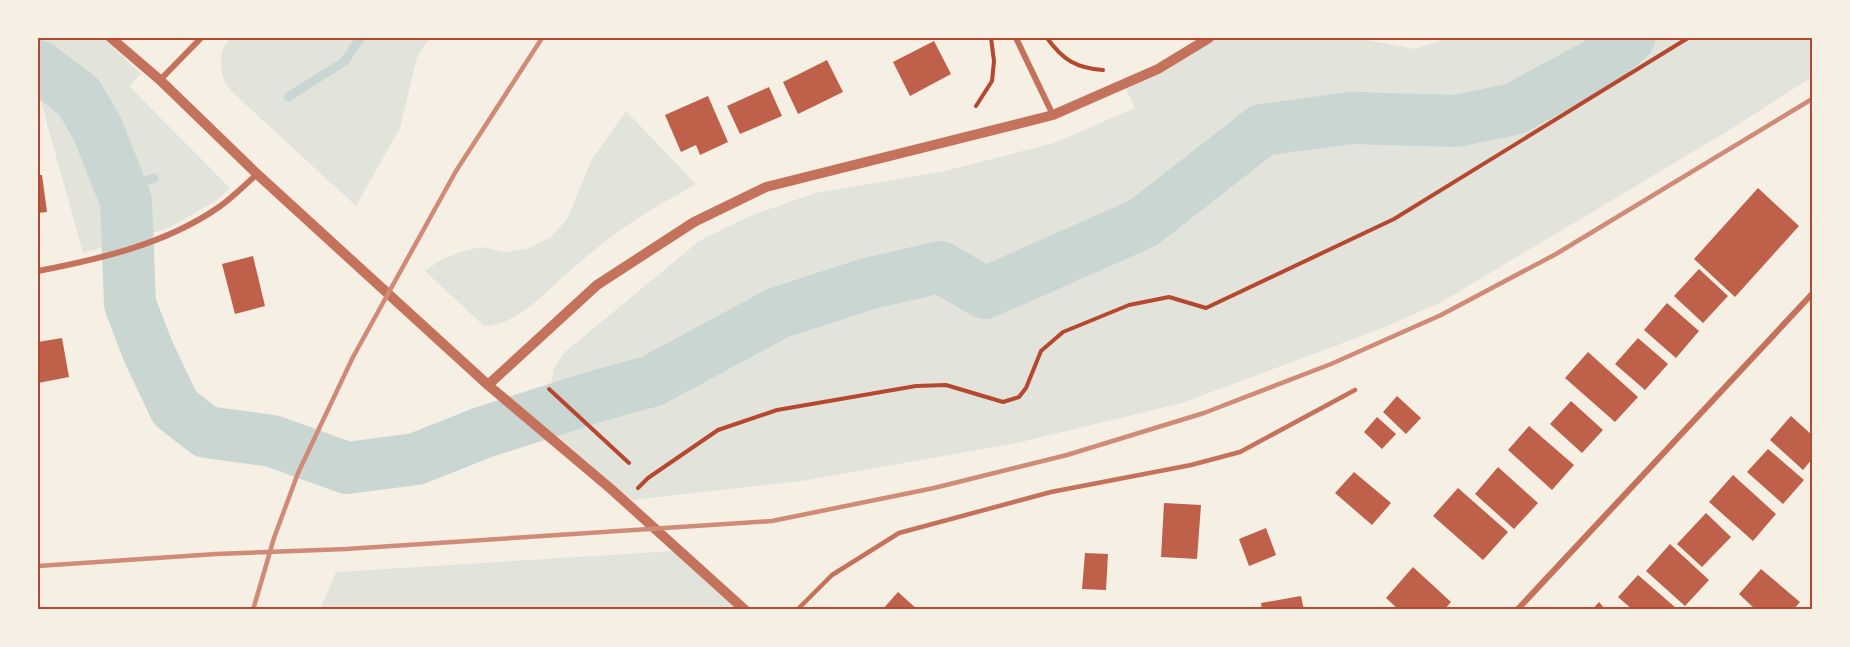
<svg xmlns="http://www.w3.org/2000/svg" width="1850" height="647" font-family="Cabin,sans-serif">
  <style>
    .green { fill: #e2e4dc }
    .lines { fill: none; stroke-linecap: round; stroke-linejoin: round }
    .stream { stroke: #c9d6d2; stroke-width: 9 }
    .river { stroke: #c9d6d2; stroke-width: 52 }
    .building { fill: #bf614a }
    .path { stroke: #b5482f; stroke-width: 4 }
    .service { stroke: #c5725c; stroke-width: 4.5 }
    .minor { stroke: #c5725c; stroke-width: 6 }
    .tertiary { stroke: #c5725c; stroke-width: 10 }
    .rail { stroke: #cf8b77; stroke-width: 4.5 }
    .neatline { fill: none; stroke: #b5482f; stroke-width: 2 }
  </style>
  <rect width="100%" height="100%" fill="#f6efe4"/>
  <path class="green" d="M38,38H103L141,74L129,86L230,188L217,200L169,228L83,253L41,102L38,100Z
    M230,38H430L417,57L400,128L356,206L231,91C219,75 216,54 230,38Z
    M1205,38H1357L1415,49L1449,38H1812V77L1731,129L1440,303L1375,331L1182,403L1017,443L802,481L632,500L531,414L571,402L552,382L553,370L565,352L699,241L752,215L816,193L945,171L1054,143L1135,108L1123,82L1157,66Z
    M626,111L696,184C672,198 647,211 625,227C606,240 588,255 571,270C546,291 519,325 484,326L425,271L439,261L460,252L481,247L505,252L527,249L551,237L567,219L591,161Z
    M673,551L742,610H320L336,572Z"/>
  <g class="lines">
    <path class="stream" d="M288,97L345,61L360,38
      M121,189L154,178"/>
    <path class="river" d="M38,66L79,97L97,128L126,201L130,304L148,351L175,408L206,432L272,441L347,468L416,459L484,432L597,396L652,381L778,313L867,284L940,267L985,293L1143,223L1262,130L1350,118L1456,121L1514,109L1595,65L1629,38"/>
  </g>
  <path class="building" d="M934,41L951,74L910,96L893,62Z
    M827,60L843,92L798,114L783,82Z
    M769,87L782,116L740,134L727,106Z
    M708,96L728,142L700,155L696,145L681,152L665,115Z
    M38,175H42L47,212L38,213Z
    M1758,188L1799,226L1735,297L1694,259Z
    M253,256L265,306L235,314L222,264Z
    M1699,269L1728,296L1703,323L1674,296Z
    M1667,303L1699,331L1676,358L1644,330Z
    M62,338L69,377L38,383V342Z
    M1638,338L1668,364L1645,390L1615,364Z
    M1588,352L1638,397L1615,422L1565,378Z
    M1397,396L1421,418L1406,434L1383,412Z
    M1571,401L1603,430L1582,453L1550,424Z
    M1791,416L1812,435V459L1803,470L1770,440Z
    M1377,417L1396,434L1382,449L1364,432Z
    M1529,426L1574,465L1552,490L1508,450Z
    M1768,449L1804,480L1783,504L1747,472Z
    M1498,467L1538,503L1514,529L1475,494Z
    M1354,472L1391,503L1372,525L1335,493Z
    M1733,475L1776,514L1753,541L1709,502Z
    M1458,488L1508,532L1483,560L1433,516Z
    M1164,503L1201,505L1197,559L1161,557Z
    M1706,513L1731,537L1702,567L1677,544Z
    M1266,528L1276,555L1249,566L1239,539Z
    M1670,544L1709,580L1685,606L1646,571Z
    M1085,553L1108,554L1106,590L1082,589Z
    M1413,567L1451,602L1444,610H1399L1386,598Z
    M1761,569L1800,602L1793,610H1756L1739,594Z
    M1638,575L1676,608L1674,610H1633L1618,597Z
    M898,592L918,610H882Z
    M1301,596L1304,610H1262L1261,603Z
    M1599,602L1606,610H1592Z"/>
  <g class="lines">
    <path class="path" d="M1047,38C1063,60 1076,68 1103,70
      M976,106L992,81L994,61L991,38
      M549,389L629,463
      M638,488L648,478L718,430L777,410L916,386L946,385L1003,402L1019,397L1026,388L1041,351L1063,332L1129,305L1169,297L1206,308L1394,219L1688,38"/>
    <path class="service" d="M797,610L832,575L899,533L1051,492L1191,465L1240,452L1355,390"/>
    <path class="minor" d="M1016,38L1053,115
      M160,80L201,38
      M38,271C100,259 166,244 219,207C232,198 245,185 257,174
      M1517,610L1812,294"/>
    <path class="tertiary" d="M111,38L160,80L257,174L488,385L611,489L745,610
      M488,385L597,285L694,222L766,187L1053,115L1158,69L1209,38"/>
    <path class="rail" d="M38,566L216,554L346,549L772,521L934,488L1067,455L1204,413L1331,364L1441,315L1556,254L1812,99
      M253,610L274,538L298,473L353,357L456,171L542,38"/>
  </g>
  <rect width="1850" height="647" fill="none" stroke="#f6efe4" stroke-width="78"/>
  <rect x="39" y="39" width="1772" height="569" class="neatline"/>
</svg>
